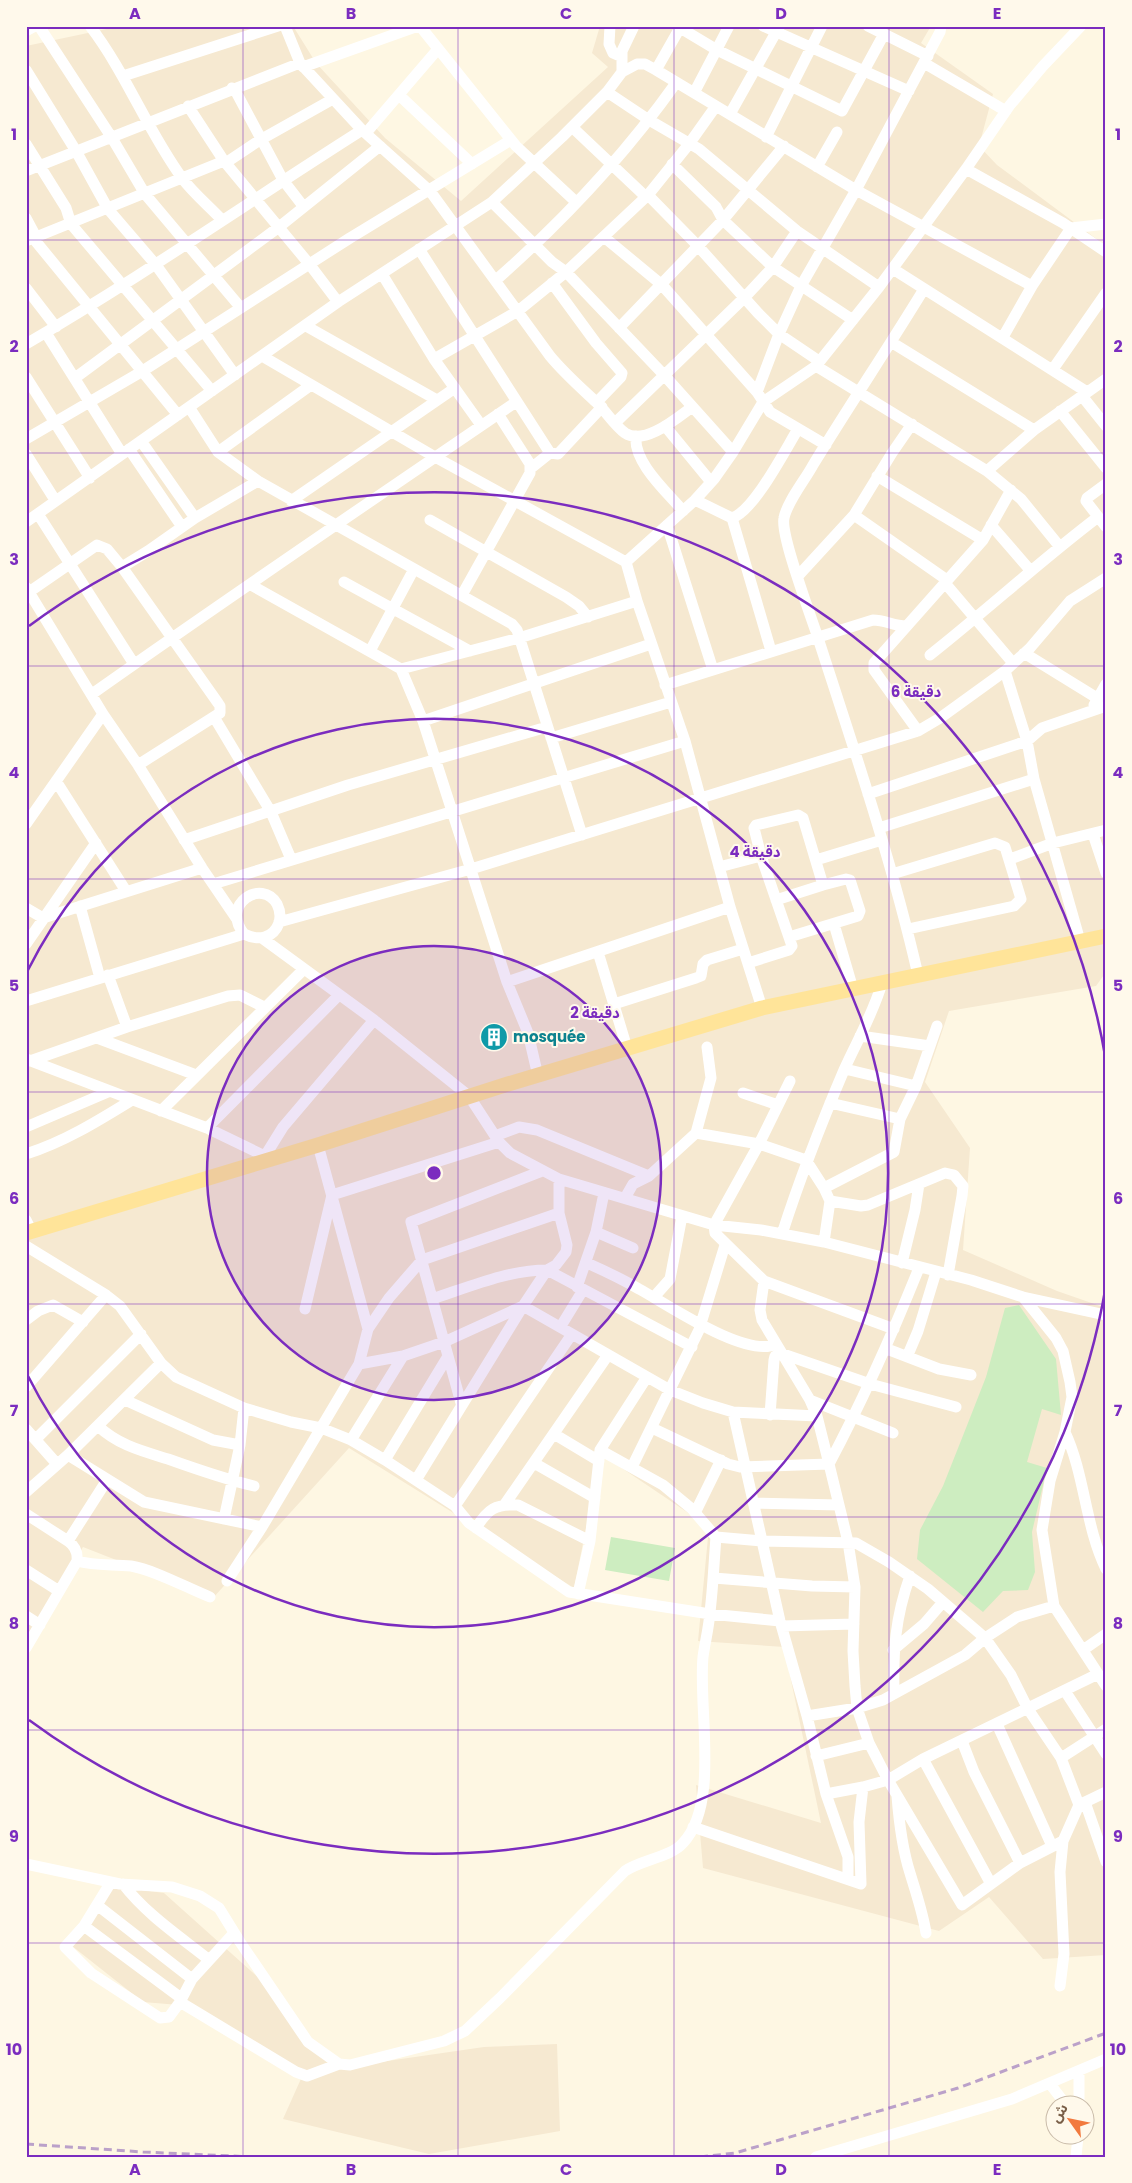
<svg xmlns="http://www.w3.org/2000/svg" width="1132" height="2183" font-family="Poppins,'Noto Sans Arabic',sans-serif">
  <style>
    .residential { fill: #f6e9d1 }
    .green { fill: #cdedc0 }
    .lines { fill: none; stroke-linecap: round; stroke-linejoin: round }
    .minor { stroke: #fff; stroke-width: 11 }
    .major { stroke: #ffe499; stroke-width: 15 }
    .rail { stroke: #bba1c9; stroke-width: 3; stroke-dasharray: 8 5; stroke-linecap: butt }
    .grid { fill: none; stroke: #7b2cbf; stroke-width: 1; stroke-opacity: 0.55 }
    .ring { fill: none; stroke: #7b2cbf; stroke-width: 2.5 }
    .labels { text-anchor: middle; stroke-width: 4; stroke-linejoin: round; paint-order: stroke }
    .culture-label { font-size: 15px; font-weight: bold; fill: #0d838f; stroke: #fff9eb; text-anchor: start }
    .centre { fill: #7b2cbf; stroke: #fff9eb; stroke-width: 2.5 }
    .ring-label { font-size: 15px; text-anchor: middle; font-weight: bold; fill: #7b2cbf; stroke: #fff9eb; stroke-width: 4; stroke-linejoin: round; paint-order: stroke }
    .neatline { fill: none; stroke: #7b2cbf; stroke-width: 2 }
    .grid-label { font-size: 16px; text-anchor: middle; font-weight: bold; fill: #7b2cbf }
  </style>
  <rect width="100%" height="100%" fill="#fef7e3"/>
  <path class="residential" d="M121,26H293L316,63L385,138L461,201L608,67L592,53L600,26H931L921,43L993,94L979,146L997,165L1106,246V972L1096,986L949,1011L925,1082L970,1148L963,1250L1057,1291L1106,1308V1955L1043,1959L989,1897L939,1931L703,1868L696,1785L821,1823L784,1647L698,1641L709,1527L601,1454L574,1588L349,1448L213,1598L83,1547L26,1637V46Z
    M112,1886L164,1893L261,1980L332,2069L484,2047L557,2044L560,2131L429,2154L283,2119L304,2072L191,2006L143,2002L72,1946Z"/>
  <path class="green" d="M1019,1305L1056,1359L1061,1415L1042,1409L1027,1462L1047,1468L1032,1532L1035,1572L1028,1590L1003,1591L983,1612L917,1559L920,1530L943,1486L966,1428L986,1377L1005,1308Z
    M611,1537L675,1548L669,1581L605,1570Z"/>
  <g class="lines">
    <path class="minor" d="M39,26L112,138L145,194L241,308
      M90,26C126,73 147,130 182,178C193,193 209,206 222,220
      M285,26L300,63
      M420,26L516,146L576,202
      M610,26L609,44L613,53L622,57
      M677,26L717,50L842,111L884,34
      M763,26L909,91
      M868,26L928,56
      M26,31L35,26
      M924,63L1006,111
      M303,67L418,26
      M26,70L76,151L108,209L156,265L235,375
      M656,70L681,26
      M622,72V51L634,26
      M123,76L278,26
      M232,88L235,90L283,180L303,206
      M607,92L649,120L699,149L797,231L879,287
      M694,93L729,26
      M399,95L472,164
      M188,106L224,161L310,265L338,302
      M730,114L779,27
      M572,127L646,197
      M366,133L438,49
      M766,137L822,26
      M26,144L66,208L71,224L212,391
      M672,164L716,207L723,220L773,267L853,320
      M817,167L837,132
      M966,169L1063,223L1106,252
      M26,171L300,63L362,130L430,191L550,356C564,373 580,387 596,402C606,411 614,425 625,433C644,446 677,418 692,407
      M648,195L697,245L758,313L779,334L819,361
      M492,202L552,262L566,272L664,375L733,452
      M26,218L34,233L33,238L178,415
      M604,237L662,285L757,392L770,412L826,445
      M26,241L224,161L227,162L260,140L333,99
      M419,249L550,453L558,454L602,407
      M893,269L1087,392
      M382,274L434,359L481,425
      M496,280C563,221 624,156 676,83
      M552,283L596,343L622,373L621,377L597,402
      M26,288L56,327
      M306,326L437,400
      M619,328L723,220L784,146
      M46,333L122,454
      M1003,337L1032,286L1071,228L1106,224
      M891,342L1034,430
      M26,344C141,277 250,201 362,130
      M262,356L435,457L626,562L637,601L685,741L730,907L762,1008
      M434,359L518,311L566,272L648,195L689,144L716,106
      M816,366L987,471L1021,499L1060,547
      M1053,369L1106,293
      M26,377L90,478
      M75,378L279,227L380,146
      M757,392L779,334L801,286L856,190L940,32L941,26
      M1082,396L1106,426
      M189,407L218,452L258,481L512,624L517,630L582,835
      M1060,411L1106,468
      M615,423L745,297L773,267L797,231
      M665,426L711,482
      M636,436C633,462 666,491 683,511
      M26,439L141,372L350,238L511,140
      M141,441L195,518
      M129,449L182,527
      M218,452L311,385
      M26,454L55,500
      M530,469L550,453
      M987,471L1034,430L1106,379
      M877,476L983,540
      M1106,484L1087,498L1086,501L1106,527
      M695,500L732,518L771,651
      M291,501L455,388
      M38,514L134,664
      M854,515L947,580
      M732,518C754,511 785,450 798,429
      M430,520L566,597L579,606L588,617
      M26,522L338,302L492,202L562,137L607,92L622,72L637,64H645L656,70L856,190L1032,286
      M667,525L713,670
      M991,525L1030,570
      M626,562L695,500L714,479L733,452L763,402L816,366L879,287L966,169L1010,105L1043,66L1081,26
      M122,567L148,551L195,518L258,481
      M798,576L854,515L892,453L912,424
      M344,582L470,651
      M945,583L1013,663
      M251,585L401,669L423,721L507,982L528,1033L538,1076
      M26,587L103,714L138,765L202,868L236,918
      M29,592L97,545L107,549L122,567L218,703L220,706V713L138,765
      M462,595L530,473V464L498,414
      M370,651L414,569
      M1024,653L1097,698
      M930,655C987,610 1040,561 1098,517
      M401,669L519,638L637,601
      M1005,671L1027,741L1034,779L1080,941
      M665,685L873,620C885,620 894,626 906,626
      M92,694C232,595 374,499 516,402
      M1094,705L1106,684
      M214,717L271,812L291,859
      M423,721L651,644
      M918,731L874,670V663L983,540L1011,490
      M551,738L671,702
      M56,781L126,891
      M868,794L1027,741L1042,728L1106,706
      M26,824L103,714
      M879,828L1034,779
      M1093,834L1106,873
      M184,840L348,785L547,727
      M761,856L754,828L756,825L798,815L803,818L823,885L776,900
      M1010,859L1053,843L1106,830
      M816,860L882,840
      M719,867L761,856L792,946L789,950L748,963
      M892,874L995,843L1005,847L1021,899L1014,906L908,929
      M213,884L685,741
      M80,906L100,978
      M26,908L43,918L202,868
      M279,922L471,869L918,731L940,718L1005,671L1030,648L1070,601L1106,578
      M834,924L853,989
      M789,937L858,916L860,911L850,880L846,879L823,885
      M262,938L374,1020L469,1096L499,1142L510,1153L559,1179L714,1225L761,1230L824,1242L971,1280L1023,1297L1106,1315
      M26,944L96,843
      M598,952L627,1048
      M108,975L127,1027
      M918,975C892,861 854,749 818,638C811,616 780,535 784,518C787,502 805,480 813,465C849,406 888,348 924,289
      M507,982L730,907
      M26,1001L244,934C258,941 273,939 279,923C281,916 280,910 277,904C262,878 220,904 244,934
      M614,1004L696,978L701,976L703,964L707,960L743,949
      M860,1036L930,1046
      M97,1038L196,1075
      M26,1059L207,1128L271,1159
      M30,1061L127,1027L228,996L240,995L264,1007
      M845,1069L916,1086
      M790,1081L759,1144L714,1225L715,1233L764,1281L894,1329
      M743,1093L778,1105
      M830,1103L900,1119
      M161,1111L304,969
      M26,1127L108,1092
      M207,1128L339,995
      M696,1133L711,1078L707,1047
      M495,1136L519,1127L537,1130L649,1176
      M318,1145L368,1329
      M26,1154C64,1142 98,1121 132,1100
      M265,1156L283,1127L374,1020
      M824,1188L894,1152L900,1119L916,1086L937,1026
      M625,1198L633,1184L649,1176L696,1133L759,1144L806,1160L824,1188L830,1201L824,1242
      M830,1201L861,1206L868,1205L945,1173L954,1175L963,1186L962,1196L948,1275
      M26,1220L32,1232
      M596,1232L633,1248
      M782,1234C800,1178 821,1124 844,1070C857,1041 873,1014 882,983
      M26,1246L106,1295L120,1306L161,1363L176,1377L244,1408L291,1422L321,1428L351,1440L385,1460L455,1506L469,1523L569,1592L710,1614L780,1621
      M587,1263C605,1271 622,1279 639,1289C667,1304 746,1359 776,1344
      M902,1263L915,1210L919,1184
      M764,1281L760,1310L762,1320L810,1400L817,1416L829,1464L848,1542L855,1587L853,1651L855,1686L857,1708L869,1743L888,1780L962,1905L1020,1863L1063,1841
      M577,1287L596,1232L604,1193
      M654,1297L670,1279L682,1216
      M1023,1297L1056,1338L1063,1351L1070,1382L1072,1397L1065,1432L1050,1481L1042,1530L1054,1606L1106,1686
      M432,1299C469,1287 508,1270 547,1270L692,1347
      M305,1309L332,1195L499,1142
      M26,1320L38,1311L53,1305L83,1322
      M561,1326L583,1290
      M887,1349L939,1369L971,1375
      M907,1357L918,1331L936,1272
      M359,1364L403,1356L444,1342L523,1306L670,1390L703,1403L733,1412L817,1416
      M26,1387L106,1295
      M125,1400L213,1440L240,1445
      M810,1400L893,1433
      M461,1403L411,1222L542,1171
      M733,1412L780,1621L807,1716L826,1794L848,1857V1879
      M770,1415L774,1360L775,1356L783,1354L870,1384L956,1407
      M98,1426C118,1445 142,1451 168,1459C196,1469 224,1479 254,1486
      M652,1428L728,1464L740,1467L829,1464C863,1400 892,1335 919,1268
      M26,1429L57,1464
      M1065,1432C1085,1475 1085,1526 1106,1569
      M554,1434L599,1461
      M36,1439L141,1334
      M351,1440L403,1356
      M600,1450L663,1485L692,1509L716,1537L762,1541L856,1543L889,1562L928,1589L985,1638L1011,1675L1028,1709L1061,1758L1079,1805
      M68,1455L144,1502L262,1527
      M385,1460L448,1356
      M534,1463L595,1498
      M632,1467L699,1330L725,1245
      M416,1480L523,1306L547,1270L556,1265L566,1252L567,1245L559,1213V1179
      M26,1492L68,1455L161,1363
      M755,1503L839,1505
      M505,1504L608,1355
      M455,1506L572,1334
      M695,1513L721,1460
      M26,1514L68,1541C75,1546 78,1552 77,1561L26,1648
      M224,1519L240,1445L244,1408
      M476,1528C488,1509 495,1504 518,1505L590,1541
      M68,1541L107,1480
      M77,1561C95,1566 112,1564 131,1566C155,1570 187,1588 210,1597
      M26,1570L59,1591
      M714,1578L812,1586L855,1587
      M227,1581L262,1527L359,1364L368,1329L389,1298L422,1260L559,1213
      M578,1594L590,1541L600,1450L647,1377
      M26,1616L40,1625
      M782,1626L854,1624
      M893,1650L924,1624L943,1602
      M1083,1650L1106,1634
      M1065,1691L1106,1754
      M894,1694C893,1651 895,1618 910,1576
      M807,1716L857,1708L883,1700L965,1655L985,1638L1017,1617L1054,1606
      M997,1724L1052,1846
      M962,1741L974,1772L1020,1863
      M816,1756L869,1743
      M1061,1758L1106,1729
      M923,1759L991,1884
      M826,1794L863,1787L888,1780L923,1759L1098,1674
      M897,1796C899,1822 902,1848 910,1873C916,1893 923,1913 926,1933
      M1085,1802L1106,1862
      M693,1827L861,1884L859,1822L863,1787
      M26,1864L120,1884L172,1887L200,1896L219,1908L240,1942L308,2042L339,2064L350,2065L444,2041L465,2031L500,1998L625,1871C641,1860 671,1857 683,1843C720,1804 698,1708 703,1657C705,1642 709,1627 710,1612C713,1587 714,1562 716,1537
      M111,1882L84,1926L65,1947L91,1973L160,2018L169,2017L180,2002
      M123,1884C146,1914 179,1936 208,1959
      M97,1905L192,1979
      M84,1926L181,1998
      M234,1933L192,1979L180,2002L296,2072L307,2076L339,2064
      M1060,1986L1064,1954L1060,1872L1063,1841L1079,1805L1106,1792
      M1079,2072V2106
      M1050,2084L1067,2106
      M816,2157L1012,2099L1106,2059
      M1076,2157L1078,2136"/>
    <path class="major" d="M26,1233L318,1145L508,1084L762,1008L1106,936"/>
    <path class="rail" d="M26,2144L143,2152L255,2157
      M700,2157L735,2153L958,2088L1106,2033"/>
  </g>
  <path class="grid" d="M243,26V2157M458,26V2157M674,26V2157M889,26V2157M26,240H1106M26,453H1106M26,666H1106M26,879H1106M26,1092H1106M26,1304H1106M26,1517H1106M26,1730H1106M26,1943H1106"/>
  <circle cx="434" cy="1173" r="227" fill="#7b2cbf" fill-opacity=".12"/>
  <g class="ring">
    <circle cx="434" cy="1173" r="227"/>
    <path d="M28 970A454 454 0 1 1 28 1376"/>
    <path d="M1106 1285A681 681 0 0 1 29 1720M29 626A681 681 0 0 1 1106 1061"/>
  </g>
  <defs>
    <g id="building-disc" transform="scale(1.4375)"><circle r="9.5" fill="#0f9aa8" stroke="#fff9eb"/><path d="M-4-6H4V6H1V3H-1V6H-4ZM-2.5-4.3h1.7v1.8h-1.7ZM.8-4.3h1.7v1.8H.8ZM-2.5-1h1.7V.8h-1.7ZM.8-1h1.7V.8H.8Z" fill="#fff"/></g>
  </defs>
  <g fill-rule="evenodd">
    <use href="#building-disc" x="494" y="1037"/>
  </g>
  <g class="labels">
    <g class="culture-label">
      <text x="513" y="1042">mosquée</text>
    </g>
  </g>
  <circle cx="434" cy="1173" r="8" class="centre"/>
  <g class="ring-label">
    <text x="916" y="697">6 دقيقة</text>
    <text x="755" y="857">4 دقيقة</text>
    <text x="595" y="1018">2 دقيقة</text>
  </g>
  <rect width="1132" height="2183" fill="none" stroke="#fff9eb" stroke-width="55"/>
  <g transform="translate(1070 2120) rotate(303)"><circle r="24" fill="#fff9eb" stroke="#c9bba9"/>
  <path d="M0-4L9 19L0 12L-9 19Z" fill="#f27a3e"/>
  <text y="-8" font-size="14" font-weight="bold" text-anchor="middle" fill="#795e47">ش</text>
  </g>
  <rect x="28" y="28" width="1076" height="2128" class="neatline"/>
  <g class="grid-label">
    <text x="135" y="19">A</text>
    <text x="351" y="19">B</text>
    <text x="566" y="19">C</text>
    <text x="781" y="19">D</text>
    <text x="997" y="19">E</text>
    <text x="14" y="140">1</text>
    <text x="1118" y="140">1</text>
    <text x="14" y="352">2</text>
    <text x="1118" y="352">2</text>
    <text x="14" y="565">3</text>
    <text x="1118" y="565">3</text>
    <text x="14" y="778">4</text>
    <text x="1118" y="778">4</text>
    <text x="14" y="991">5</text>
    <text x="1118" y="991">5</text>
    <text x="14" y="1204">6</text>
    <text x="1118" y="1204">6</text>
    <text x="14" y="1416">7</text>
    <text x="1118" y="1416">7</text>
    <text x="14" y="1629">8</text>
    <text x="1118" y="1629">8</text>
    <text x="14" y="1842">9</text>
    <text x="1118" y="1842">9</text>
    <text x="14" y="2055">10</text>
    <text x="1118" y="2055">10</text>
    <text x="135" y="2175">A</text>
    <text x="351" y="2175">B</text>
    <text x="566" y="2175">C</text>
    <text x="781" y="2175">D</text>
    <text x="997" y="2175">E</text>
  </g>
</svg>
